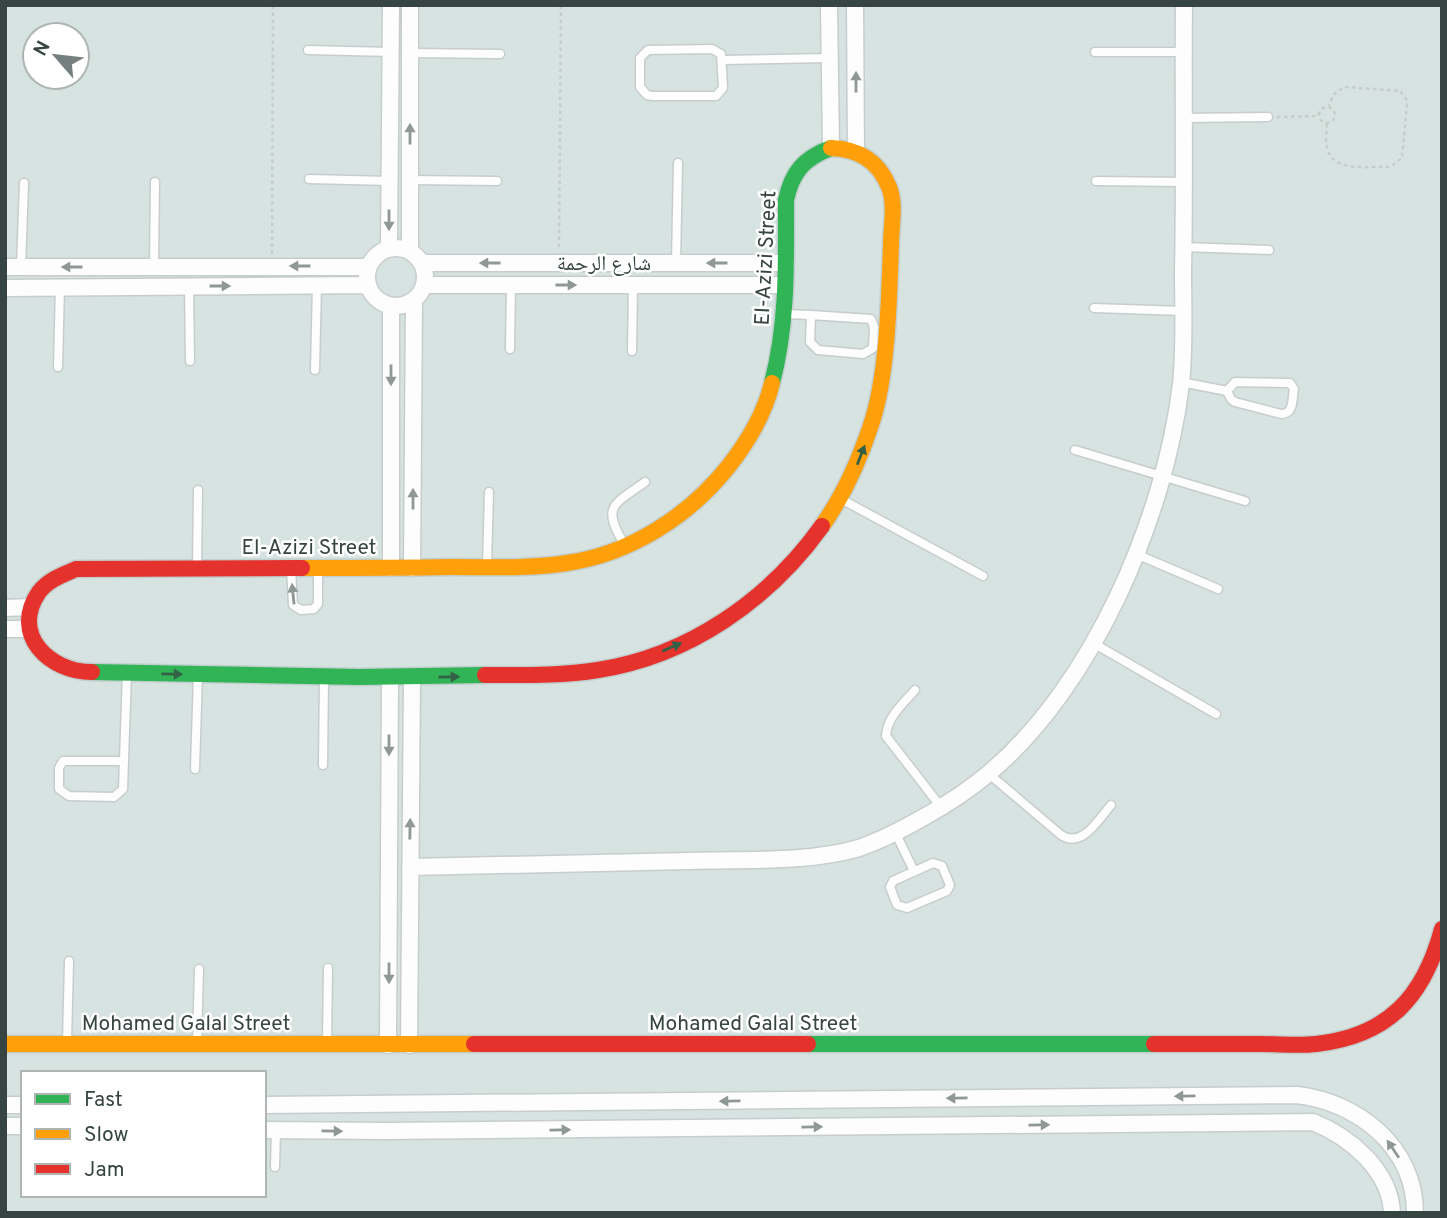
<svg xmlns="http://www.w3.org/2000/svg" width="1447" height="1218" font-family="Overpass,'Noto Naskh Arabic',sans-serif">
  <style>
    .residential { fill: #d6e3e1; fill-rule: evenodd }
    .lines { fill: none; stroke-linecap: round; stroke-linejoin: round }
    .lane-casing { stroke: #c7cdcc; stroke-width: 11 }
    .street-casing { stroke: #c7cdcc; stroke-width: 19 }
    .fast-casing { stroke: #c2cfce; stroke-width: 19 }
    .slow-casing { stroke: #c2cfce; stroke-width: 19 }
    .jam-casing { stroke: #c2cfce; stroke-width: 19 }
    .path { stroke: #c7cdcb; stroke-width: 2.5; stroke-dasharray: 3.5 3.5; stroke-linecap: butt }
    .lane { stroke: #fcfdfc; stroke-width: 8 }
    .street { stroke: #fcfdfc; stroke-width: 16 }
    .fast { stroke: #30b455; stroke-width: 16 }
    .slow { stroke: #ff9f0a; stroke-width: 16 }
    .jam { stroke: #e5322d; stroke-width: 16 }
    .oneway { fill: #8f9895 }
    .oneway2 { fill: #346146 }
    .labels { text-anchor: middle; stroke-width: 5; stroke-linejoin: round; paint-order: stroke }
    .street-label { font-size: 21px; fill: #364541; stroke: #fff }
  </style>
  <rect width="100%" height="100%" fill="#e9efee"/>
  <path class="residential" d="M5,5H1442V1213H5ZM35,35H77V77H35ZM23,1073H264V1195H23Z"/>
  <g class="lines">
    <g class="lane-casing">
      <path id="lane" d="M712,49L721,54L723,88L716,96H652L647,95L640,87V58L648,50Z
        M308,50L391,52
        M1095,52H1183
        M410,53L500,54
        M723,60L829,58
        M1183,118L1268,117
        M309,179L390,181
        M410,180L497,181
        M1096,181L1184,182
        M1184,247L1269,250
        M676,263L678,163
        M154,266L155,182
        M21,267L24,183
        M189,286L190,361
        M1094,308L1183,311
        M785,314L811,315L810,342L818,350L863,354L873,348L874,327L871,319L811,315
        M510,349L511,285
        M632,351L633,285
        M58,367L60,287
        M315,370L317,285
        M1181,382L1227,391
        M1235,382L1290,383L1294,389C1292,400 1294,414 1281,414L1235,402L1231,399L1227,391Z
        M1075,450L1245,501
        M841,499L983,576
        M624,544C601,505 614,505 645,482
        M1136,554L1218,589
        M487,566L489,492
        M197,568L198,490
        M291,568L293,605L301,610L314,609L318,604V568
        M1093,643L1216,714
        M915,690C903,704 887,717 886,736L941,807
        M124,761H63L59,768V789L69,796L114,797L123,789L127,673
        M323,765L324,679
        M195,769L198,674
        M989,774L1061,835C1082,849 1098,820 1111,805
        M896,834L914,871
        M933,863L942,866L950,885L947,891L907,908L897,905L890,887L893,881Z
        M67,1042L69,961
        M327,1042L328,968
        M197,1043L199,969
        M275,1167L276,1130"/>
    </g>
    <g class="street-casing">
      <path id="street" d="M829,5L831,148
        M855,5L856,150
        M367 277a29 29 0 1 1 58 0a29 29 0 1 1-58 0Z
        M389,248L391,5
        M410,251V5
        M422,263H786
        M5,267H368
        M424,285H785
        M5,288L368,285
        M391,568V306
        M412,568L414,300
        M5,608L31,607
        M5,629H30
        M410,867C503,865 596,863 689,861C741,859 809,863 859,848C882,840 903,829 924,817C946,805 969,790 989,773C1093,686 1165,517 1181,384C1185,346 1183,307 1183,270C1185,181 1183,93 1184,5
        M388,1045L390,677
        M409,1045L412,677
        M5,1105H23
        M264,1105L1297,1095C1358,1102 1415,1147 1415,1213
        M5,1126H23
        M264,1130L387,1131L1313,1122C1350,1137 1390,1170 1392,1213"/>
    </g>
    <g class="fast-casing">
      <path id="fast" d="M772,383C788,322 786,262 786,200C792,172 804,158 831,148
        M92,672L359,677L485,675
        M808,1044H1154"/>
    </g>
    <g class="slow-casing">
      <path id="slow" d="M822,526C844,495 859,461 871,425C888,375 889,298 891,245C891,226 896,204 889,187C878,160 858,149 831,148
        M302,568C351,568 401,568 451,567C489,567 529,569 567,563C630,554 689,516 728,467C747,443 765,413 772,383
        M5,1044H474"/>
    </g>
    <g class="jam-casing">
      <path id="jam" d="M92,672C49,672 10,634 39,592C48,580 62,575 76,569L302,568
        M485,675C523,675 561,676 598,670C689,656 769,600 822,526
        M474,1044H808
        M1154,1044C1190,1044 1226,1044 1262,1044C1280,1044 1299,1046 1316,1044C1389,1036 1424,996 1442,929"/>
    </g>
    <path class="path" d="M1319 115a8 8 0 1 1 16 0a8 8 0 1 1-16 0Z
      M1277,117L1319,116
      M1327,124C1327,131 1325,140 1327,147C1331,173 1369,166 1388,167L1393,165L1402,158L1407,104L1406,99L1400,91L1344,87L1333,95L1329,107
      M559,247L561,5
      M272,254L273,5"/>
    <use href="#lane" class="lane"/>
    <use href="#street" class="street"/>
    <use href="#fast" class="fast"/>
    <use href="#slow" class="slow"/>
    <use href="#jam" class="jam"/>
  </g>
  <defs><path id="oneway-solid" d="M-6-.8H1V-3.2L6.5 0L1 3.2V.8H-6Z" transform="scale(1.75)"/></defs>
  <g class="oneway">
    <use href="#oneway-solid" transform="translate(856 82) rotate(-90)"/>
    <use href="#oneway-solid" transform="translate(410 134) rotate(-90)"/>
    <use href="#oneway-solid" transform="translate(389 220) rotate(90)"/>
    <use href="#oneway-solid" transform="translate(490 263) rotate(180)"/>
    <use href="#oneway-solid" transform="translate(717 263) rotate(180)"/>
    <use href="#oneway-solid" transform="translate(300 266) rotate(-180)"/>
    <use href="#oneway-solid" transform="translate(72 267) rotate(180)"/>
    <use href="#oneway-solid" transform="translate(566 285)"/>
    <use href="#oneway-solid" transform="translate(220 286)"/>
    <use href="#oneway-solid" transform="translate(391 375) rotate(90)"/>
    <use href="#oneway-solid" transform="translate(413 499) rotate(-90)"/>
    <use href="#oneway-solid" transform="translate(293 594) rotate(-96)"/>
    <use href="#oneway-solid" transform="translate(389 745) rotate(90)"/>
    <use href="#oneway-solid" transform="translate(410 829) rotate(-89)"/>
    <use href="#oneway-solid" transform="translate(389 973) rotate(90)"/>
    <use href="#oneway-solid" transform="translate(1185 1096) rotate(179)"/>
    <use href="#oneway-solid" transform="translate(957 1098) rotate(179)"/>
    <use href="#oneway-solid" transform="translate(730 1101) rotate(179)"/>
    <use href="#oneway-solid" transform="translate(1039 1125) rotate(-1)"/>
    <use href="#oneway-solid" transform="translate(812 1127) rotate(-1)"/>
    <use href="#oneway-solid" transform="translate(560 1130) rotate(-1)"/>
    <use href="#oneway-solid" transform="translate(332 1131) rotate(1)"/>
    <use href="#oneway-solid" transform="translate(1393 1149) rotate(-124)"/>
  </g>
  <g class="oneway2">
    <use href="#oneway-solid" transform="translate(861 455) rotate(-69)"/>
    <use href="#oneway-solid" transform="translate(672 647) rotate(-23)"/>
    <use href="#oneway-solid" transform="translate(172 674) rotate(1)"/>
    <use href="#oneway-solid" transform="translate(449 677) rotate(-1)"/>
  </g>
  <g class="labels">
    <g class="street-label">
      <text transform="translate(765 258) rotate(-87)" y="7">El-Azizi Street</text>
      <text x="604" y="270">شارع الرحمة</text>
      <text x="309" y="554">El-Azizi Street</text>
      <text x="186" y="1030">Mohamed Galal Street</text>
      <text x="753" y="1030">Mohamed Galal Street</text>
    </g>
  </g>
  <rect width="1447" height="1218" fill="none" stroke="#364541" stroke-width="14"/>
  <rect x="21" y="1071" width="245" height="126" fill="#ffffff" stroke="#afb5b3" stroke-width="2"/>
  <rect x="35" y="1094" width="35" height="10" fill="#30b455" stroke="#afb5b3" stroke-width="2"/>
  <text x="84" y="1106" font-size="21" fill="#364541">Fast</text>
  <rect x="35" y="1129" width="35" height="10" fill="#ff9f0a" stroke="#afb5b3" stroke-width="2"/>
  <text x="84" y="1141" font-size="21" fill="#364541">Slow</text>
  <rect x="35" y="1164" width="35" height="10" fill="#e5322d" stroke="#afb5b3" stroke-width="2"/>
  <text x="84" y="1176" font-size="21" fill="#364541">Jam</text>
  <g transform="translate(56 56) rotate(298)"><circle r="33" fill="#ffffff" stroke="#afb5b3" stroke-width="2"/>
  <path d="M0-5L12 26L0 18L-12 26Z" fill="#75807e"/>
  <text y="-10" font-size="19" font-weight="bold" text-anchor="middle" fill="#364541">N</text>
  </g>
</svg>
